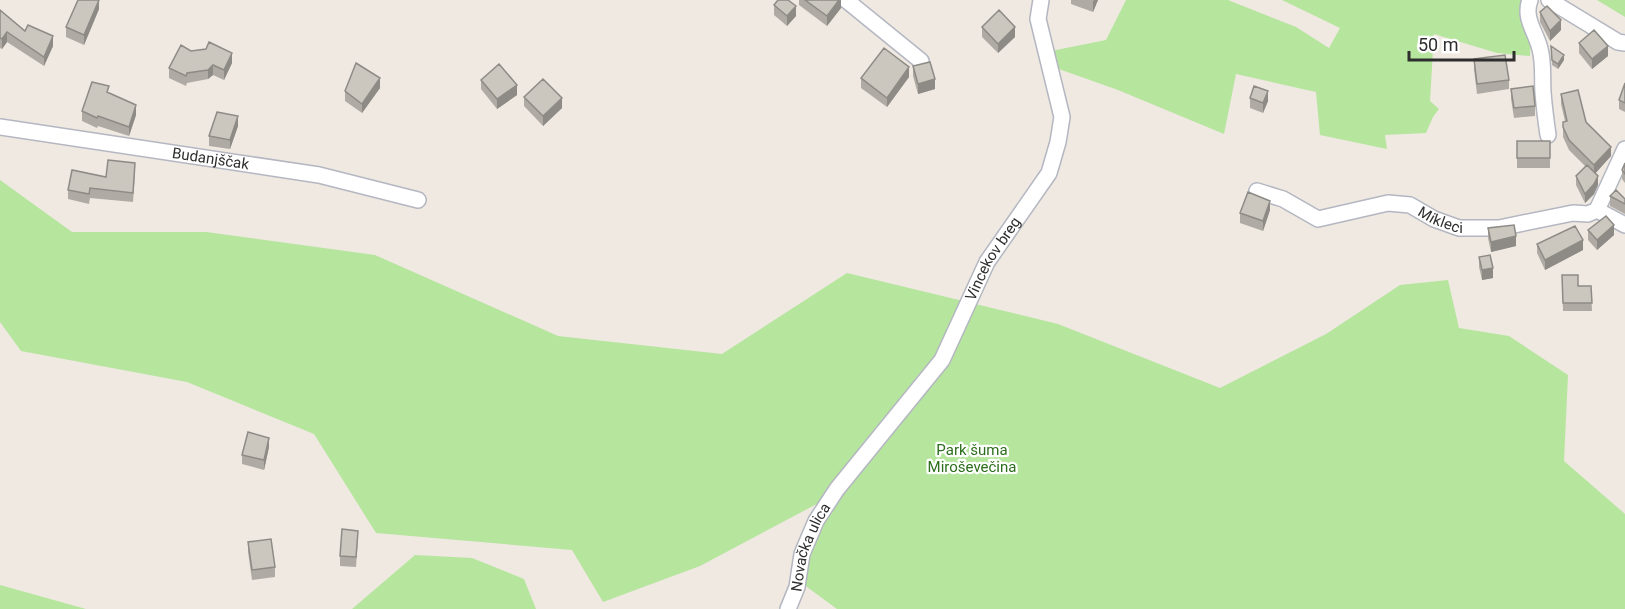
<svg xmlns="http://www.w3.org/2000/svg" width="1625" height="609" font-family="Roboto,sans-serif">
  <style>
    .green { fill: #b6e59e }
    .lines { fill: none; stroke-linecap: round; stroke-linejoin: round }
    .minor-casing { stroke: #b4b7c1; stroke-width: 18 }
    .minor { stroke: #fff; stroke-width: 15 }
    .wall { fill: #afaba4 }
    .shaded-wall { fill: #8e8b86 }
    .building { fill: #cbc7bf; stroke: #8e8b86; stroke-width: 1.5 }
    .labels { text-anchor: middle; stroke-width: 4.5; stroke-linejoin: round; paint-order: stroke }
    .street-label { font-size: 15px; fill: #2e2e2e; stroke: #fff }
    .park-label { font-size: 15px; fill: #2c6e1b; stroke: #fff }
  </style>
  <rect width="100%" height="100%" fill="#efe9e1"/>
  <path class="green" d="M1126,0H1228L1296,27L1329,48L1340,28L1282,0H1533L1530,56L1497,53L1434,34L1430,101L1439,109L1433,117L1426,133L1385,135L1387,149L1320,135L1316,92L1236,74L1224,134L1118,90L1056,68L1051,51L1106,40Z
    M1597,0H1625V17Z
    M0,180L72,232H206L375,255L558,336L722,354L847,273L1058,324L1220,388L1326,334L1400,285L1448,280L1459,328L1509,336L1568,375L1564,461L1625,514V609H837L803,584L826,499L700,566L603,602L572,550L376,533L314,434L187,382L21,351L0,322Z
    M415,555L472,558L524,579L536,609H352Z
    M0,585L86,609H0Z"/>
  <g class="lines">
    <g class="minor-casing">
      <g id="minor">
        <path d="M846,0L921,61"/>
        <path d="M1530,0C1523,18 1536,32 1540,49C1544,64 1542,77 1543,92C1544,106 1546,121 1548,135"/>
        <path d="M1549,0L1618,42L1625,43"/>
        <path id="s1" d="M0,127L319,175L418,200"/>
        <path id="s2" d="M1257,191L1283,199L1318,219L1388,203L1410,205L1434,219L1459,228H1499L1573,213L1588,214L1597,210L1625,149"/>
        <path d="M1597,210L1625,225"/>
        <path id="s3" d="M788,609L797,587L802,554L816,521L837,489L942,360L987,262L1049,173L1058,142L1062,117L1038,19L1041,0"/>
      </g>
    </g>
    <use href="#minor" class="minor"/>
  </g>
  <path class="wall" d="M799,0H841V8L827,26L799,5Z
    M1071,0H1098L1093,12L1071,4Z
    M774,5L796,16L787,26L774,15Z
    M99,9L84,45L66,37V27Z
    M0,10L25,31L53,46L44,66L7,42L2,49L0,48Z
    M1540,12L1561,30L1550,41L1540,22Z
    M982,27L1015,37L998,53L982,37Z
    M1579,43L1608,56L1592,69L1579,53Z
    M1551,47L1564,60L1558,69L1552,65Z
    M191,51L232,63L224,80L213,75L208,79L187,83L186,86L169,78V68Z
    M1474,59L1509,80V89L1477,94L1474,69Z
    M913,66L935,89L918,94L913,76Z
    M909,77L887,107L861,88V78Z
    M481,80L517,95L497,109L481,89Z
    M1625,83V112L1619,109V100Z
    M380,88L362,113L345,101V91Z
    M1511,89L1535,106V116L1514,118L1511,99Z
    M109,93L136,115L129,136L98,126L97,128L82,121V111Z
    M1561,94L1586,122L1611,156L1595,173L1598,185L1594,194L1585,203L1576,185V176L1586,167L1569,150L1563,137V122L1565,121L1561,104Z
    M524,97L562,108L543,126L524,106Z
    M1250,98L1268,101L1263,113L1250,108Z
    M238,126L230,149L209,146V136Z
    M1517,141H1550V168H1517Z
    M1625,163V183L1622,179V170Z
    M135,173L133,202L90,198L89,204L68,199V190Z
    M1610,196L1625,199V214L1610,206Z
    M1270,210L1263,231L1240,223V213Z
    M1488,228L1516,246L1491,252L1488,238Z
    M1588,230L1614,235L1597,250L1588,240Z
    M1537,244L1583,250L1545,270L1537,253Z
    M1479,257L1493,278L1482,280L1479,267Z
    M1562,275L1578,286H1591L1592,311H1563Z
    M269,447L264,470L242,464V455Z
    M358,540L356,567L340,566V556Z
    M248,542L275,567V577L252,580L248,552Z"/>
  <path class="shaded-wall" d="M99,0V9L84,45V35Z
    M839,0H841V8L827,26V16Z
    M1094,0H1098L1093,12V2Z
    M796,6V16L787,26V16Z
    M1561,20V30L1550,41V31Z
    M1015,27V37L998,53V44Z
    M7,32V42L2,49V39Z
    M53,36V46L44,66V57Z
    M1608,46V56L1592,69V59Z
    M232,53V63L224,80V70Z
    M1564,55V60L1558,69V64Z
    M213,65V75L208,79V70Z
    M909,67V77L887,107V98Z
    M380,78V88L362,113V104Z
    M935,79V89L918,94V84Z
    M517,85V95L497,109V99Z
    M1268,91V101L1263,113V103Z
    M562,98V108L543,126V116Z
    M136,105V115L129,136V127Z
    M238,116V126L230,149V140Z
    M1611,147V156L1594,175V165Z
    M1598,176V185L1594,194L1585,203V194Z
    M1270,201V210L1263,231V221Z
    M1614,225V235L1597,250V240Z
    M1516,236V246L1491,252V242Z
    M1583,240V250L1545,270V260Z
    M1493,268V278L1482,280V270Z
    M269,438V447L264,470V460Z"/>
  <path class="building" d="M78,0H99L84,35L66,27Z
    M778,0H788L796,6L787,16L774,5Z
    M805,0H839L827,16Z
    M1547,6L1561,20L1550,31L1540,12Z
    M0,10L25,31L28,25L53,36L44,57L7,32L2,39L0,38Z
    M999,10L1015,27L998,44L982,27Z
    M1594,30L1608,46L1592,59L1579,43Z
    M209,42L232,53L224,70L213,65L208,70L187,73L186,76L169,68L181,45L191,51L206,49Z
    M1551,46L1564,55L1558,64L1552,60Z
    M884,48L909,67L887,98L861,78Z
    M1505,55L1509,80L1477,84L1474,59Z
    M930,62L935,79L918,84L913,66Z
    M356,63L380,78L362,104L345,91Z
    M499,64L517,85L497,99L481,80Z
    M543,79L562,98L543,116L524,97Z
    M92,82L109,86L107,92L136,105L129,127L98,116L97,118L82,111Z
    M1625,83V103L1619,100Z
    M1254,86L1268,91L1263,103L1250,98Z
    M1533,86L1535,106L1514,108L1511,89Z
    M1578,90L1586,122L1611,147L1594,165L1569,140L1563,127V122L1567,121L1561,94Z
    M217,112L238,116L230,140L209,136Z
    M1517,141H1550V158H1517Z
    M108,160L135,163L133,193L90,188L89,194L68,190L72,170L106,177Z
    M1625,163V174L1622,170Z
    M1587,165L1598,176L1594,184L1585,194L1576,176Z
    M1616,190L1625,199V204L1610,196Z
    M1248,192L1270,201L1263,221L1240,213Z
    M1606,216L1614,225L1597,240L1588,230Z
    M1514,225L1516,236L1491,242L1488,228Z
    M1575,226L1583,240L1545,260L1537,244Z
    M1490,255L1493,268L1482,270L1479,257Z
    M1562,275H1578V286H1591L1592,303H1563Z
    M248,432L269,438L264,460L242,455Z
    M342,529L358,531L356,557L340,556Z
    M271,539L275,567L252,570L248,542Z"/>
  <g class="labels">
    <g class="street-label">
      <text dy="5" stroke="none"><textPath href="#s1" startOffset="213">Budanjščak</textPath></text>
      <text dy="5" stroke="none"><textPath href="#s2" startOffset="196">Mikleci</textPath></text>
      <text dy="5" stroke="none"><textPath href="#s3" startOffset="411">Vincekov breg</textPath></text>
      <text dy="5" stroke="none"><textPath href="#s3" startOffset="66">Novačka ulica</textPath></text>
    </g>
    <g class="park-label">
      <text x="972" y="455">Park šuma<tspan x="972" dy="17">Miroševečina</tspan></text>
    </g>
  </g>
  <path d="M1409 51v9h105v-9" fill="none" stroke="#2e2e2e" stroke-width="3"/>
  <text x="1418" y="51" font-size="18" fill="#2e2e2e" stroke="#ffffff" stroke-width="4.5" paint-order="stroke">50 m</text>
</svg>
